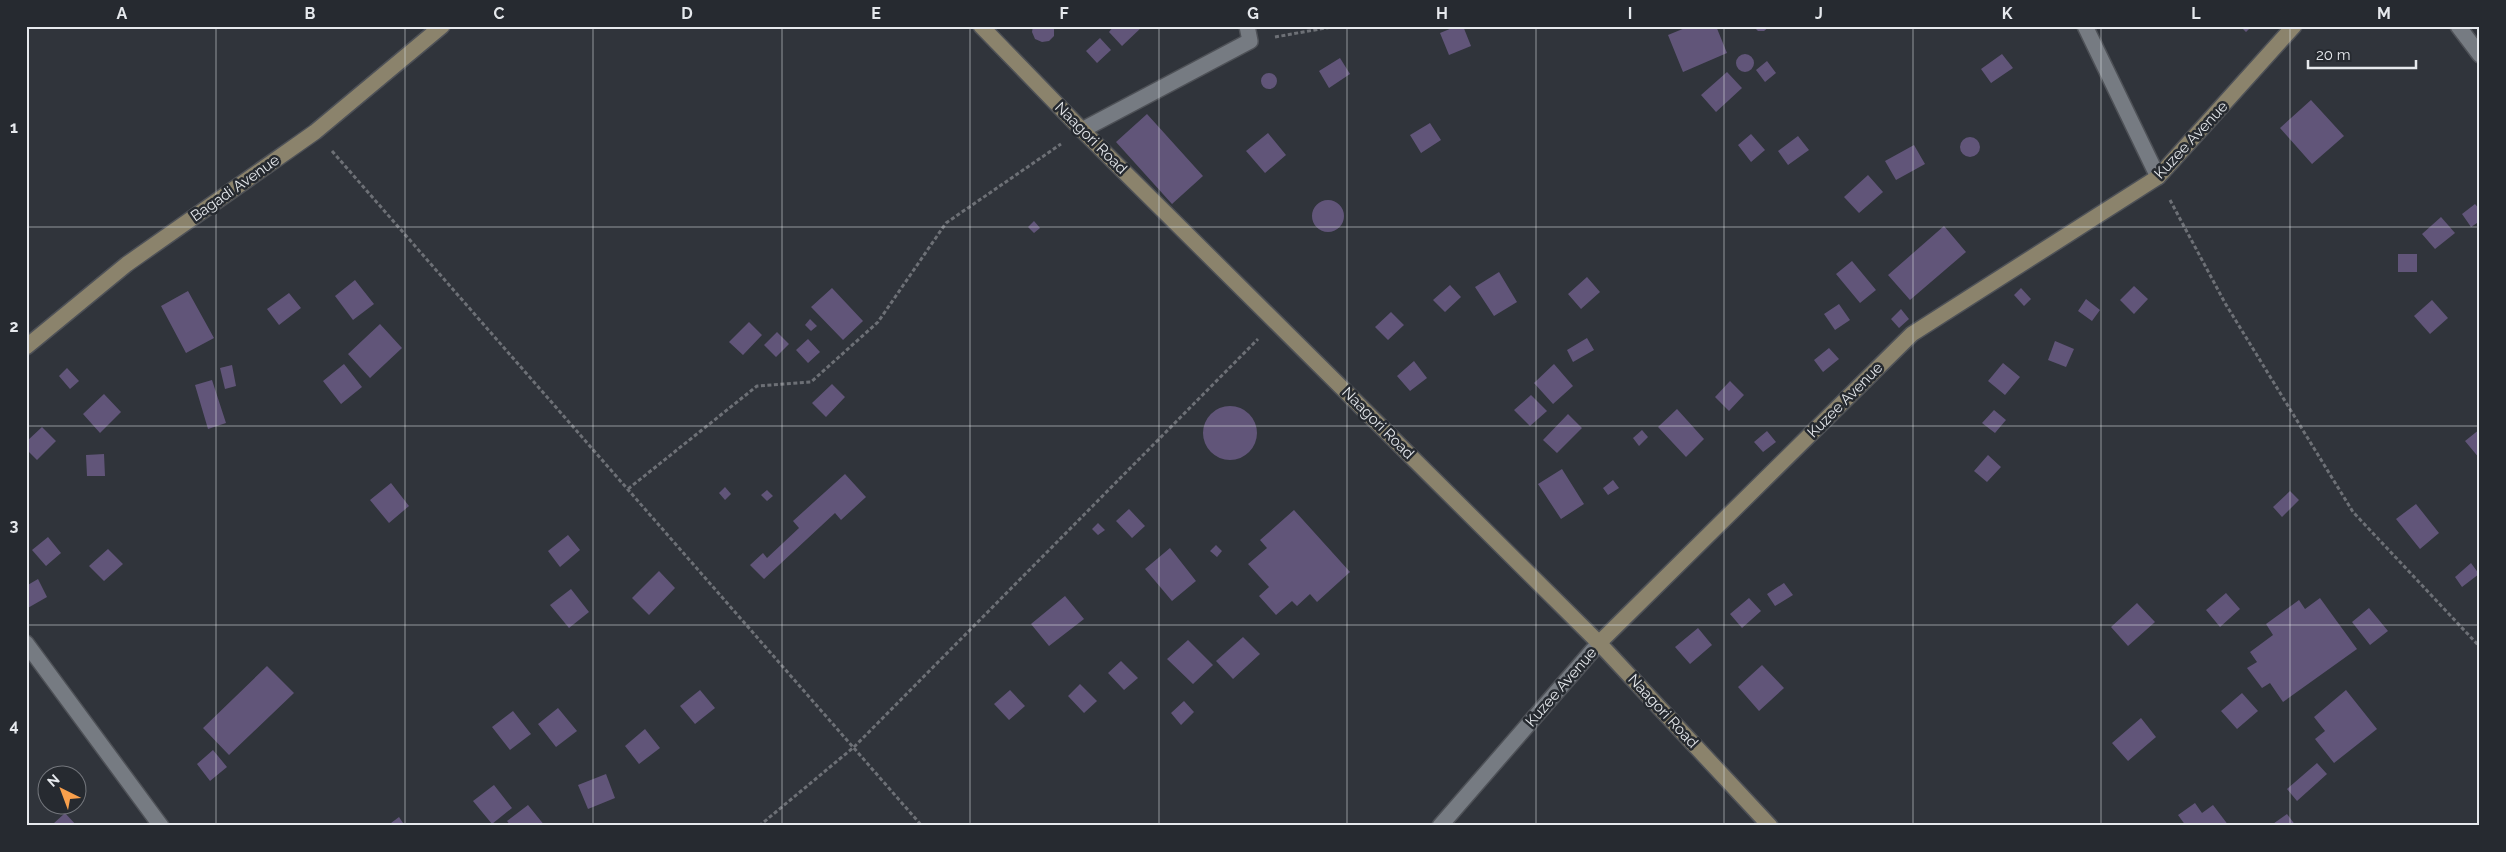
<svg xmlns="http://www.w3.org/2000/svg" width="2506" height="852" font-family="Raleway,sans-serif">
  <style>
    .building { fill: #615579 }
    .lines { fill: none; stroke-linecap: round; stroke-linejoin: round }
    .street-casing { stroke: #4e5157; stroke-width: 18 }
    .secondary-casing { stroke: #4e5157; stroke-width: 18 }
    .path { stroke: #6d7076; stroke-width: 3; stroke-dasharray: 4 2.5; stroke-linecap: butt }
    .street { stroke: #767b82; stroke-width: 15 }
    .secondary { stroke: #8b836c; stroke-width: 15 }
    .grid { fill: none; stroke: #e6e9ed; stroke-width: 1; stroke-opacity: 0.55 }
    .labels { text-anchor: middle; stroke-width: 5; stroke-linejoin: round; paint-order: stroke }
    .street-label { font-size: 15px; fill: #e6e9ed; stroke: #262a30 }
    .neatline { fill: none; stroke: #e6e9ed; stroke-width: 2 }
    .grid-label { font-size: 16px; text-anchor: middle; font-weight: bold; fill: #e6e9ed }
  </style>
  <rect width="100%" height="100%" fill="#30343b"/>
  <path class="building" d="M1033,26H1054V36L1049,41L1042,42L1035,39L1032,32Z
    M1114,26H1143L1122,46L1109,32Z
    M1457,26H1463L1471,46L1449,55L1440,33Z
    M1685,26H1716L1727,53L1683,72L1668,35L1685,28Z
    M1753,26H1770L1764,31H1758Z
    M2240,26H2252L2246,32Z
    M1100,38L1111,50L1097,63L1086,51Z
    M2002,54L2013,68L1991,83L1981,69Z
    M1736 63a9 9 0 1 1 18 0a9 9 0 1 1-18 0Z
    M1340,58L1350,74L1329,88L1319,71Z
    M1767,61L1776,73L1765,82L1756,70Z
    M1727,72L1742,88L1716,112L1701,95Z
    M1261 81a8 8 0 1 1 16 0a8 8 0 1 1-16 0Z
    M2311,100L2344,136L2312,164L2280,128Z
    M1147,114L1203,176L1172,204L1116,142Z
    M1430,123L1441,140L1421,153L1410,135Z
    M1268,133L1286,155L1265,173L1246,151Z
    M1751,134L1765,150L1751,162L1738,145Z
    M1798,136L1809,150L1788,165L1778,151Z
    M1960 147a10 10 0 1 1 20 0a10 10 0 1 1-20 0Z
    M1914,145L1925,164L1896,180L1885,161Z
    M1868,175L1883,192L1859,213L1844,197Z
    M1312 216a16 16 0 1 1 32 0a16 16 0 1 1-32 0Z
    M2475,204L2480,210V221L2471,227L2462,214Z
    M2441,217L2455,233L2435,249L2422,234Z
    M1034,221L1040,228L1034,233L1028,227Z
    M1944,226L1966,252L1910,300L1888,275Z
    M2398,254H2417V272H2398Z
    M1852,261L1876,290L1860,303L1836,274Z
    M1499,272L1517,302L1494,316L1475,287Z
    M1587,277L1600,292L1581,309L1568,294Z
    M355,280L374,304L353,320L335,296Z
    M1450,285L1461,297L1445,312L1433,300Z
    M2134,286L2148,299L2134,314L2120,300Z
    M832,288L863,321L843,340L811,307Z
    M2021,288L2031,299L2024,306L2014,295Z
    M188,291L214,338L186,353L161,306Z
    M289,293L301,308L279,325L267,309Z
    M2086,299L2100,310L2092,321L2078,311Z
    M2432,300L2448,318L2430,334L2414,316Z
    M1839,304L1850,320L1835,330L1824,314Z
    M1901,309L1909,319L1899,328L1891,319Z
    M1391,312L1404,325L1388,340L1375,327Z
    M810,319L817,326L811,331L805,325Z
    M749,322L762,335L743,355L729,342Z
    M380,324L402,348L370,378L348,354Z
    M777,332L789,344L776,357L764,345Z
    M1587,338L1594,350L1573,362L1567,350Z
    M808,339L820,352L808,363L796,350Z
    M2055,341L2074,349L2066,367L2048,360Z
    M1829,348L1839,359L1823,372L1814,360Z
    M1414,361L1427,378L1410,391L1397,376Z
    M2003,363L2020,377L2005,395L1988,381Z
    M344,364L362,387L341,404L323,381Z
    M1554,364L1573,386L1553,404L1534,383Z
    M232,365L236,386L225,389L220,368Z
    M67,368L79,381L70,389L59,376Z
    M212,380L226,423L208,429L195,385Z
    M1730,381L1744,395L1729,411L1715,397Z
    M832,384L845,397L826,417L812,403Z
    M104,394L121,412L100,433L83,414Z
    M1531,395L1547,411L1530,426L1514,410Z
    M1203 433a27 27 0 1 1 54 0a27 27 0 1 1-54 0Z
    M1677,409L1704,439L1686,457L1658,427Z
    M1994,410L2006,420L1995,433L1982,423Z
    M1568,414L1582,428L1557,453L1543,440Z
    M42,427L56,441L37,460L26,449V442Z
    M2480,429V459L2465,441Z
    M1642,430L1648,437L1639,446L1633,438Z
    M1767,431L1776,442L1763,452L1754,442Z
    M104,454L105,476H87L86,455Z
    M1988,455L2001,467L1987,482L1974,471Z
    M1562,469L1584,504L1561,519L1538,484Z
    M845,474L866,497L841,520L835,513L764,579L750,565L763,553L767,558L799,528L793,521Z
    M1613,480L1619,488L1608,495L1603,488Z
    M391,483L409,506L389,523L370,500Z
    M725,487L731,494L725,500L719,493Z
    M767,490L773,496L767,501L761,495Z
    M2290,491L2299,500L2282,517L2273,507Z
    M2416,504L2439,533L2420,549L2396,519Z
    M1129,509L1145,526L1132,538L1116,521Z
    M1294,510L1350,572L1317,602L1310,594L1297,606L1292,601L1276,615L1259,596L1269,587L1248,564L1267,548L1260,540Z
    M1098,523L1105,530L1098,535L1092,529Z
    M568,535L580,550L560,567L548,551Z
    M48,537L61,553L46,566L32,550Z
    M1216,545L1222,551L1217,557L1210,551Z
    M1170,548L1196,581L1172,601L1145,569Z
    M108,549L123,564L104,581L89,566Z
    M2471,563L2479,574L2462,587L2455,577Z
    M659,571L675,588L649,615L632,598Z
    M38,579L47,597L26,609V586Z
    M1784,583L1793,595L1775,606L1767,594Z
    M571,589L589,612L569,628L550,605Z
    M2226,593L2240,609L2220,627L2206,610Z
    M1065,596L1084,619L1049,646L1031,624Z
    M1749,598L1761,611L1742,628L1730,614Z
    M2320,598L2357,649L2283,702L2270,683L2262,688L2247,668L2257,662L2250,652L2273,635L2266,624L2299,600L2305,609Z
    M2137,603L2155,622L2128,646L2111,627Z
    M2369,608L2388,631L2370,645L2352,622Z
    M1698,628L1712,645L1690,664L1675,647Z
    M1243,637L1260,654L1233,679L1216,661Z
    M1188,640L1213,665L1193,684L1167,659Z
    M1121,661L1138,678L1124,690L1108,673Z
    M1762,665L1784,688L1759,711L1738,687Z
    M267,666L294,693L229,755L203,728Z
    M1080,684L1097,701L1084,713L1068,696Z
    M700,690L715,708L695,724L680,706Z
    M1010,690L1025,706L1009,720L994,704Z
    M2346,690L2377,729L2334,763L2315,739L2325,731L2314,717Z
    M2242,693L2258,711L2237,729L2221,711Z
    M1184,701L1194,712L1181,725L1171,713Z
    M558,708L577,731L556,747L538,724Z
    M513,711L531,734L510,750L492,727Z
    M2141,718L2156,737L2128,761L2112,743Z
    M645,729L660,748L639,764L625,746Z
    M213,750L227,767L210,781L197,764Z
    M2317,763L2327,774L2297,801L2287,789Z
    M606,774L615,798L588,809L578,785Z
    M494,785L512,808L492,824L473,801Z
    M2195,803L2202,813L2213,805L2229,826H2186L2178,815Z
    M528,805L545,826H511L507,821Z
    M65,813L77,826L53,824Z
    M2287,814L2296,826H2270Z
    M399,817L405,826H387Z"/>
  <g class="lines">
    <g class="street-casing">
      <path id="street" d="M2085,26L2158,177
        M2458,26L2480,55
        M1082,130L1250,41L1247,26
        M26,643L161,826
        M1440,826L1599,643"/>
    </g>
    <g class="secondary-casing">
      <path id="secondary" d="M981,26L1082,130L1599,643L1770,826
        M26,347L127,264L315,132L442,26
        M1599,643L1912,334L2158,177L2294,26"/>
    </g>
    <path class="path" d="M1275,37L1337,26
      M332,151L922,826
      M2170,200L2225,303L2353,512L2480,647
      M628,489L757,386L811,382L878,322L946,223L1061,144
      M759,826L854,747L1258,339"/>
    <use href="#street" class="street"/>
    <use href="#secondary" class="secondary"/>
  </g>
  <path class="grid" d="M216,26V826M405,26V826M593,26V826M782,26V826M970,26V826M1159,26V826M1347,26V826M1536,26V826M1724,26V826M1913,26V826M2101,26V826M2290,26V826M26,227H2480M26,426H2480M26,625H2480"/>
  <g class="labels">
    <g class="street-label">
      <text transform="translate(1091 138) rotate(45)" y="5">Naagori Road</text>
      <text transform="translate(2191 140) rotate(-47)" y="5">Kuzee Avenue</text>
      <text transform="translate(235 188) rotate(-35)" y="5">Bagadi Avenue</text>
      <text transform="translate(1845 400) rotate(-45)" y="5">Kuzee Avenue</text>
      <text transform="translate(1378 423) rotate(45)" y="5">Naagori Road</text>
      <text transform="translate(1561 687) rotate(-49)" y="5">Kuzee Avenue</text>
      <text transform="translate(1663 711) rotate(47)" y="5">Naagori Road</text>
    </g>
  </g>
  <rect width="2506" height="852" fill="none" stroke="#262a30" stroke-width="55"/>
  <g transform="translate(62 790) rotate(318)"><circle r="24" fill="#262a30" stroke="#73767c"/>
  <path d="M0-4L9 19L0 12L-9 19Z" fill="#f9a04c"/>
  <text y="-8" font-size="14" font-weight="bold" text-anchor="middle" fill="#e6e9ed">N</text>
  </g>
  <path d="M2308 60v8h108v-8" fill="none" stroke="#e6e9ed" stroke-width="2.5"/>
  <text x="2316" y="60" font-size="15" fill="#e6e9ed" stroke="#262a30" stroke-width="4" paint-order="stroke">20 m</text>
  <rect x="28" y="28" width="2450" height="796" class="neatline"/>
  <g class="grid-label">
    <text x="122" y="19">A</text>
    <text x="310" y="19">B</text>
    <text x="499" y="19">C</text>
    <text x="687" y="19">D</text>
    <text x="876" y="19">E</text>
    <text x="1064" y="19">F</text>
    <text x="1253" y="19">G</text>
    <text x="1442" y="19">H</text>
    <text x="1630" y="19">I</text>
    <text x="1819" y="19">J</text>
    <text x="2007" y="19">K</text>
    <text x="2196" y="19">L</text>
    <text x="2384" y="19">M</text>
    <text x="14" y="133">1</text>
    <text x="14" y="332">2</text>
    <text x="14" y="531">3</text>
    <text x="14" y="731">4</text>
  </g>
</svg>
